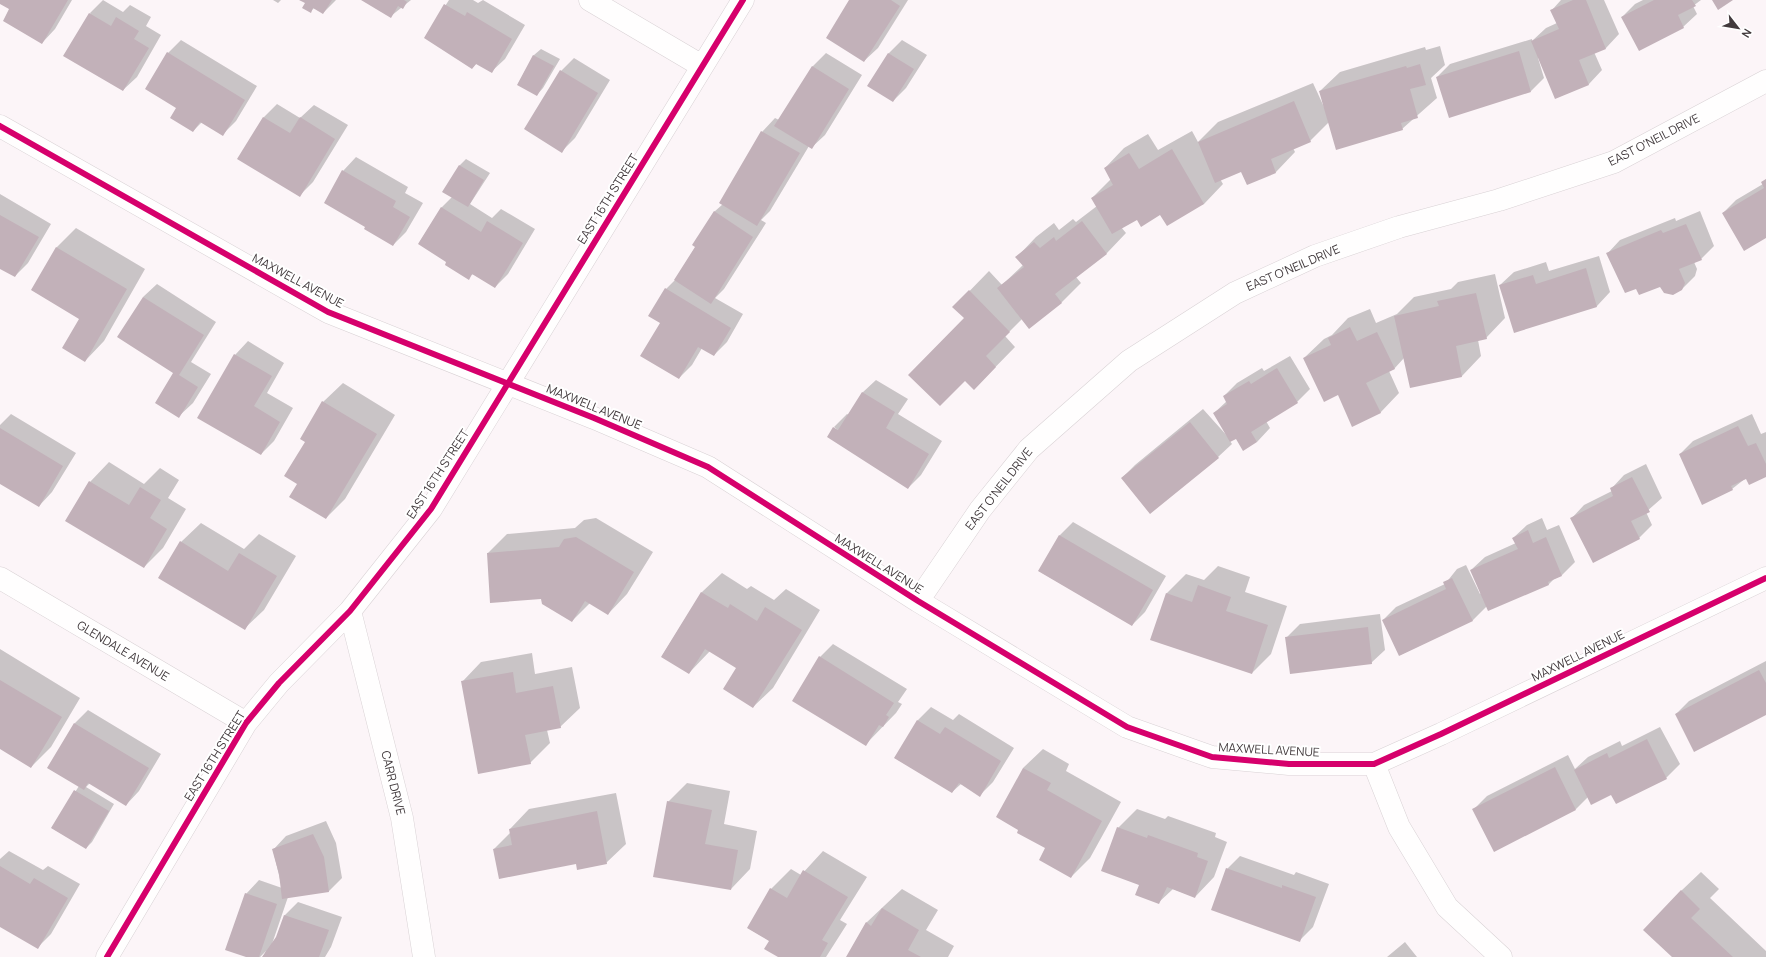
<svg xmlns="http://www.w3.org/2000/svg" width="1766" height="957" font-family="Manrope,sans-serif">
  <style>
    .shadow { fill: #0003 }
    .building { fill: #c2b1b9 }
    .lines { fill: none; stroke-linecap: round; stroke-linejoin: round }
    .minor-casing { stroke: #d9d2d5; stroke-width: 23 }
    .minor { stroke: #fffefe; stroke-width: 22 }
    .cycleway-casing { stroke: #fff; stroke-width: 8 }
    .cycleway { stroke: #d6006c; stroke-width: 6 }
    .labels { text-anchor: middle; stroke-width: 4; stroke-linejoin: round; paint-order: stroke }
    .street-label { font-size: 12px; fill: #423a3d; stroke: #fff }
  </style>
  <rect width="100%" height="100%" fill="#fcf5f8"/>
  <path class="shadow" d="M0,0H72L55,29L42,43L10,9L0,3Z
    M103,0L123,12L130,5L151,17L146,26L161,35L137,77L123,90L90,13Z
    M273,0H281L278,3Z
    M301,0H336L323,13L314,8L310,12L306,3Z
    M363,0H411L391,16Z
    M449,0H473L478,3L483,0L525,25L505,59L491,72L477,63L472,68L425,37Z
    M851,0H908L878,48L864,61Z
    M1561,0H1604L1619,34L1606,48L1594,52L1602,70L1589,84L1556,98L1539,58H1538L1544,78L1531,91L1437,77L1450,64L1532,39V41L1546,28L1557,23L1552,10Z
    M1643,0H1701L1693,6L1697,14L1683,27L1622,17L1635,4Z
    M181,40L257,86L236,121L223,134L202,122L193,131L178,108L168,53Z
    M902,40L927,55L906,88L893,101L869,86L889,53Z
    M1440,46L1445,65L1431,78L1437,98L1402,129L1329,122L1310,141L1293,148L1295,152L1276,172L1247,184L1241,170L1220,179L1223,184L1204,204L1137,218L1121,227L1126,233L1107,253L1076,277L1081,283L1062,302L1029,328L1022,319L1005,336L1015,347L974,389L965,318L954,307L989,271L1002,285L1023,265L1017,257L1036,237L1054,223L1059,230L1073,219L1076,222L1097,206L1092,198L1111,179L1105,168L1124,148L1148,134L1158,150L1192,131L1198,142L1218,122L1313,83L1324,107L1320,91L1340,72L1425,47L1426,50Z
    M541,49L560,59L543,88L537,95L518,84L534,55Z
    M826,53L862,75L825,135L811,148L809,146L770,211L761,220L766,223L724,289L715,298L743,314L727,342L714,355L702,348L692,365L679,378L662,323L666,289L675,280L696,246L714,212L723,204L720,203L762,132L775,118L779,120L813,66Z
    M574,58L610,80L575,138L562,151L561,71Z
    M277,104L300,118L314,105L348,125L313,182L300,195L239,158L264,117Z
    M356,157L408,187L405,193L423,203L406,232L393,245L366,226L343,171Z
    M466,159L490,173L470,204L492,218L501,209L535,229L508,274L495,287L473,274L468,278L448,261L419,243L442,207L452,197L444,191L460,165Z
    M1766,179V236L1723,213L1736,200L1763,184Z
    M0,194L51,224L28,263L15,276L0,267Z
    M1700,211L1714,246L1701,259L1694,262L1697,269L1695,276L1681,290L1660,285L1637,287L1607,254L1620,240L1675,218L1676,221Z
    M76,228L145,269L104,341L85,361L81,319L32,290L57,247Z
    M1599,256L1610,292L1597,306L1515,331L1500,285L1514,272L1546,262L1549,271Z
    M1495,274L1505,318L1486,338L1478,340L1481,356L1462,376L1411,387L1404,358L1394,369L1389,371L1399,393L1380,413L1338,393L1304,358L1324,339L1332,335L1348,318L1370,309L1376,323L1397,314L1414,297L1451,289L1458,282Z
    M157,284L216,322L191,362L211,374L193,403L179,416L175,372L143,297Z
    M248,341L284,363L267,393L293,408L274,441L261,454L235,355Z
    M1290,356L1310,389L1297,402L1266,421L1270,428L1257,442L1236,437L1230,441L1232,444L1218,457L1150,513L1122,478L1135,465L1203,409L1229,438L1214,413L1227,401L1224,396L1237,383L1262,368L1264,371Z
    M876,380L908,399L898,414L942,441L921,475L908,488L834,427L847,414L849,415L862,393Z
    M343,383L395,415L345,499L326,518L299,483L306,442L323,402Z
    M11,414L76,453L52,492L39,506L0,483V425Z
    M1752,414L1761,434L1766,432V476L1746,478L1732,489L1680,454L1693,441Z
    M109,462L144,484L160,468L179,480L168,498L186,509L163,548L144,567L90,482Z
    M1646,464L1662,498L1646,512L1652,525L1639,538L1571,519L1584,505L1612,491L1611,489L1624,475Z
    M596,518L653,552L627,594L608,614L590,603L572,621L488,553L507,534L575,528L584,520Z
    M1542,518L1547,530L1559,525L1575,562L1562,575L1554,579L1549,584L1487,606L1473,620L1400,655L1383,620L1396,607L1445,584L1457,569L1466,565L1480,594L1481,593L1471,570L1485,557L1516,543L1513,538L1527,525Z
    M1073,522L1166,576L1145,612L1132,625L1039,571L1060,535Z
    M201,523L244,549L259,534L296,556L264,610L244,629L181,542Z
    M1218,566L1250,577L1245,592L1287,606L1271,654L1252,673L1151,639L1167,593L1186,574L1204,580Z
    M722,573L747,589L751,586L774,600L786,589L820,610L773,688L753,707L737,667L710,651L689,673L662,656L702,592Z
    M1380,614L1385,650L1371,663L1287,637L1300,624Z
    M833,644L907,689L898,702L902,704L896,713L865,745L820,657Z
    M0,649L80,698L51,747L31,767L0,748Z
    M532,653L535,674L572,667L580,708L560,727L547,730L550,743L530,763L462,682L481,662Z
    M1766,661V714H1676L1689,701Z
    M931,707L953,720L959,714L1014,748L993,782L980,795L961,784L952,792L895,758L918,720Z
    M88,710L161,754L139,791L126,805L90,783L86,787L114,804L92,842L86,848L52,828L79,786L48,768L75,723Z
    M1660,727L1680,764L1666,778L1611,794L1588,797L1576,809L1495,850L1474,809L1487,796L1568,755L1575,769L1588,757L1620,741L1622,746Z
    M1043,749L1069,764L1066,771L1121,802L1090,858L1071,877L1047,848L1023,768Z
    M687,783L730,791L724,824L757,831L750,869L731,889L668,802Z
    M616,793L626,844L606,863H577L494,849L510,833V829L529,809Z
    M1137,809L1165,819L1168,816L1216,833L1215,837L1227,842L1214,877L1195,897L1173,889L1158,903L1140,884L1118,828Z
    M326,821L336,843L342,878L329,891L288,897L272,944L277,938L285,915L298,902L342,917L331,947L325,957H263L266,951L260,957H249L246,894L259,880L282,888L273,850L286,836Z
    M9,851L43,870L48,866L80,884L51,934L38,947L0,926V859Z
    M823,851L867,877L840,920L847,924L826,957H780L770,941L748,928L771,889L791,869L801,875Z
    M1240,856L1294,875L1296,872L1329,884L1313,927L1300,940L1227,869Z
    M1701,872L1719,889L1710,898L1766,951V957H1673L1681,891Z
    M902,889L938,910L926,930L954,946L948,957H847L866,923Z
    M1405,942L1417,957H1387Z"/>
  <path class="building" d="M0,0H68L42,44L3,21L9,9L0,4Z
    M299,0H332L323,14L313,8L311,13L302,8L305,3Z
    M361,0H404L407,2L403,9L398,6L391,18Z
    M849,0H891L900,6L864,62L826,38Z
    M1573,0H1586L1606,49L1579,60L1589,85L1555,99L1531,41L1559,29L1550,10Z
    M1654,0H1692L1696,6L1678,15L1684,28L1639,51L1621,17Z
    M1712,0H1733L1718,10Z
    M444,4L465,16L467,12L512,39L492,73L476,64L472,69L424,38Z
    M89,13L111,26L116,17L139,31L134,39L149,48L123,91L63,56Z
    M1519,51L1531,92L1449,118L1436,77Z
    M167,52L245,100L223,136L200,122L193,132L170,118L176,108L145,89Z
    M888,53L914,69L893,102L867,86Z
    M533,55L554,66L537,96L517,85Z
    M1420,64L1426,85L1410,89L1418,118L1401,123L1403,130L1336,150L1319,91L1406,66L1407,68Z
    M812,66L849,89L812,149L774,126Z
    M560,70L598,93L562,153L524,129Z
    M1294,101L1311,142L1271,159L1276,173L1247,185L1241,172L1215,183L1198,142Z
    M263,117L290,133L300,117L335,139L300,197L237,159Z
    M761,131L800,153L757,226L719,203Z
    M1172,149L1204,204L1167,226L1160,215L1141,227L1137,220L1112,234L1091,198L1113,185L1104,168L1129,153L1139,169Z
    M459,165L484,180L468,207L442,192Z
    M342,170L396,201L393,207L410,217L393,246L364,229L365,227L324,203Z
    M1766,179V238L1744,251L1722,213L1764,188L1761,182Z
    M441,207L481,232L487,221L523,243L495,288L472,274L469,280L445,265L446,262L418,244Z
    M714,211L753,237L711,304L674,280L695,247L692,245Z
    M0,215L39,237L15,277L0,269Z
    M1082,221L1107,254L1055,294L1062,303L1029,329L997,288L1024,267L1015,257L1034,242L1040,248L1054,237L1056,241Z
    M1686,224L1702,260L1679,269L1685,283L1682,290L1673,295L1664,293L1660,287L1639,295L1636,289L1625,293L1606,253L1661,230L1663,233Z
    M56,247L127,289L85,362L62,348L79,319L31,290Z
    M1586,268L1597,307L1514,333L1499,285L1533,275L1536,284Z
    M665,288L731,328L714,356L698,347L679,379L640,356L660,323L648,316Z
    M969,290L1010,332L986,356L996,367L974,390L965,381L940,406L908,375L964,318L952,307Z
    M1476,293L1487,339L1456,346L1462,377L1410,388L1394,316L1439,306L1437,301Z
    M143,297L204,335L179,375L198,387L179,418L155,403L173,373L117,337Z
    M1350,327L1357,341L1377,332L1395,369L1366,383L1381,413L1352,427L1338,395L1324,402L1303,358L1331,345L1328,338Z
    M234,354L272,376L254,406L280,422L261,455L197,418Z
    M1277,368L1298,403L1251,432L1257,442L1243,451L1236,439L1230,442L1213,413L1227,404L1223,396L1249,381L1251,384Z
    M862,392L895,412L886,428L929,454L908,489L827,437L833,427L838,430Z
    M322,401L377,434L326,519L289,497L297,484L284,476L305,442L300,439Z
    M1190,422L1219,458L1150,514L1121,478Z
    M1738,426L1748,446L1756,443L1766,464V477L1749,485L1746,479L1731,486L1733,490L1702,505L1679,454Z
    M0,428L63,466L39,507L0,484Z
    M1632,477L1650,512L1631,521L1640,539L1593,563L1570,518L1613,496L1610,488Z
    M89,481L129,505L140,487L161,500L150,518L167,529L144,568L65,521Z
    M1528,530L1533,543L1546,537L1562,576L1548,582L1549,585L1488,611L1470,570L1518,549L1512,538Z
    M1059,535L1153,590L1132,626L1038,571Z
    M576,537L634,572L608,615L585,601L572,622L542,604L541,599L490,603L487,553L559,547L564,539Z
    M180,541L228,571L239,553L277,576L245,630L158,578Z
    M1452,578L1473,621L1399,656L1382,620L1446,589L1443,582Z
    M1198,585L1231,597L1226,611L1268,625L1252,674L1150,640L1166,593L1192,602Z
    M701,592L728,608L730,604L757,621L765,607L802,630L753,708L723,689L736,668L705,649L689,674L661,657Z
    M1368,627L1372,664L1290,674L1285,637Z
    M819,656L894,703L886,715L889,717L883,727L879,725L866,746L792,701Z
    M1759,670L1766,683V715L1694,752L1675,714Z
    M513,672L516,693L553,686L561,728L525,735L531,764L478,774L461,681Z
    M0,680L62,717L31,768L0,749Z
    M917,720L940,734L945,727L1001,761L980,797L959,783L952,793L894,758Z
    M74,723L149,768L126,806L88,783L84,790L47,768Z
    M1647,739L1667,779L1616,804L1611,795L1591,805L1574,770L1607,753L1609,758Z
    M1555,767L1576,810L1494,852L1472,809Z
    M1023,768L1051,783L1047,790L1102,821L1071,878L1039,860L1045,848L1017,833L1018,830L996,817Z
    M74,790L109,811L86,849L51,828Z
    M667,801L712,810L705,844L738,850L731,890L653,877Z
    M597,811L607,864L577,870L576,864L499,879L493,849L512,845L509,829Z
    M1117,827L1147,838L1148,835L1198,853L1197,857L1208,861L1195,898L1167,887L1159,904L1135,895L1139,885L1101,871Z
    M313,834L324,857L329,892L282,899L279,874L272,849Z
    M0,866L30,884L34,878L68,898L38,949L0,927Z
    M1226,868L1282,888V885L1316,897L1300,942L1211,910Z
    M803,870L848,897L822,940L828,943L820,957H778L764,949L769,941L747,928L770,888L787,898Z
    M1681,890L1700,909L1691,918L1733,957H1672L1643,930Z
    M245,893L277,904L259,957H246L225,950Z
    M882,908L919,930L908,950L921,957H846L866,922L871,926Z
    M284,915L329,930L319,957H262L276,937Z"/>
  <g class="lines">
    <g class="minor-casing">
      <path id="minor" d="M590,0L702,66
        M0,126L328,312L594,418L708,467L918,601L1127,727L1212,757L1289,764H1374L1441,734L1766,578
        M0,578L246,723
        M918,601L980,510L1029,449L1129,361L1235,293L1315,256L1399,227L1499,200L1614,162L1766,81
        M350,611L402,818L424,957
        M1374,764L1399,827L1447,907L1501,957
        M107,957L246,723L279,683L350,611L431,509L743,0"/>
    </g>
    <use href="#minor" class="minor"/>
    <g class="cycleway-casing">
      <path id="cycleway" d="M0,126L328,312L594,418L708,467L918,601L1127,727L1212,757L1289,764H1374L1441,734L1766,578
        M107,957L246,723L279,683L350,611L431,509L743,0"/>
    </g>
    <use href="#cycleway" class="cycleway"/>
  </g>
  <g class="labels">
    <g class="street-label">
      <text transform="translate(1654 140) rotate(-27)" y="4">EAST O'NEIL DRIVE</text>
      <text transform="translate(608 199) rotate(-58)" y="4">EAST 16TH STREET</text>
      <text transform="translate(1293 268) rotate(-23)" y="4">EAST O'NEIL DRIVE</text>
      <text transform="translate(298 281) rotate(28)" y="4">MAXWELL AVENUE</text>
      <text transform="translate(594 407) rotate(22)" y="4">MAXWELL AVENUE</text>
      <text transform="translate(438 474) rotate(-57)" y="4">EAST 16TH STREET</text>
      <text transform="translate(999 489) rotate(-52)" y="4">EAST O'NEIL DRIVE</text>
      <text transform="translate(879 564) rotate(32)" y="4">MAXWELL AVENUE</text>
      <text transform="translate(123 651) rotate(31)" y="4">GLENDALE AVENUE</text>
      <text transform="translate(1578 656) rotate(-26)" y="4">MAXWELL AVENUE</text>
      <text transform="translate(1269 750) rotate(3)" y="4">MAXWELL AVENUE</text>
      <text transform="translate(215 756) rotate(-58)" y="4">EAST 16TH STREET</text>
      <text transform="translate(393 783) rotate(76)" y="4">CARR DRIVE</text>
    </g>
  </g>
  <g transform="translate(1738 28) rotate(121)" stroke="#ffffff" stroke-width="3" paint-order="stroke">
  <path d="M0-3L7 15L0 10L-7 15Z" fill="#423a3d"/>
  <text y="-6" font-size="11" font-weight="bold" text-anchor="middle" fill="#423a3d">N</text>
  </g>
</svg>
